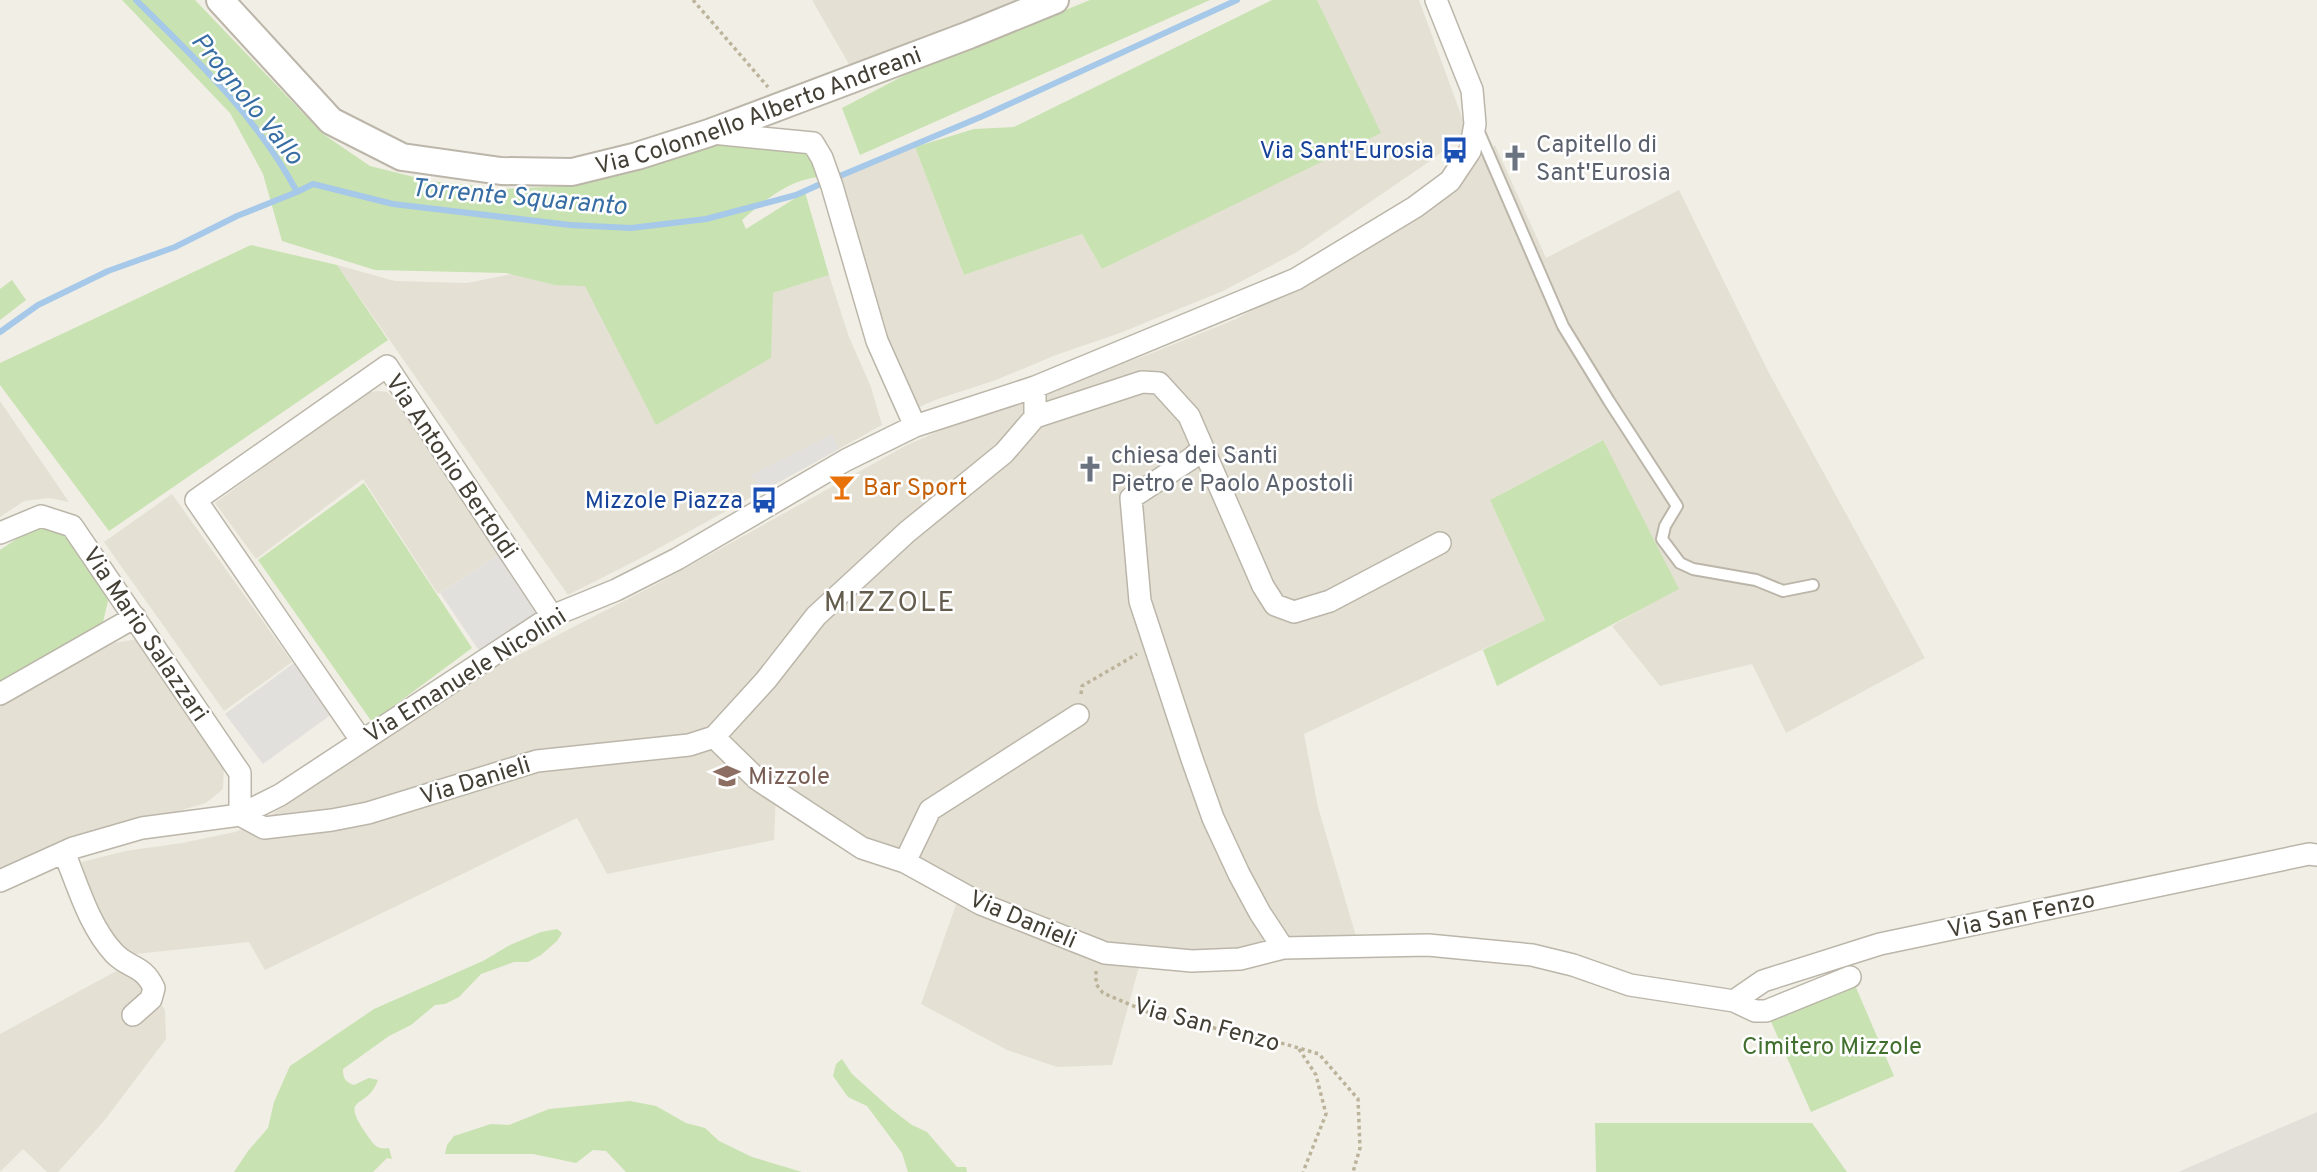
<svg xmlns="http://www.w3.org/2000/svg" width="2317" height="1172" font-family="Overpass,sans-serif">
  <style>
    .residential { fill: #e4e0d4 }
    .industrial { fill: #e3e0da }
    .green { fill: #c8e2b1 }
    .parking { fill: #e2e0dd }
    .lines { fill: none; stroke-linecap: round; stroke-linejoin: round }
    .stream { stroke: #a6c8e9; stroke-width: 6 }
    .service-casing { stroke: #bbb6a9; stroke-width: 14 }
    .minor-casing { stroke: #bbb6a9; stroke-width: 24 }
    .tertiary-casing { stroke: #bbb6a9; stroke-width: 30 }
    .path { stroke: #bcb39b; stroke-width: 3.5; stroke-dasharray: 3.5 3.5; stroke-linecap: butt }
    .service { stroke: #fff; stroke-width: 10 }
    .minor { stroke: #fff; stroke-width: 21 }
    .tertiary { stroke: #fff; stroke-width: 26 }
    .labels { text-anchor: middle; stroke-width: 5; stroke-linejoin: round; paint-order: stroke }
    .street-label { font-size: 24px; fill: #433f35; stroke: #fff }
    .worship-label { font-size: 24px; fill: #5b616d; stroke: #fff; text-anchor: start }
    .transit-label { font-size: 24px; fill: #164399; stroke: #fff; text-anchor: end }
    .food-label { font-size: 24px; fill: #c56008; stroke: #fff; text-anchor: start }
    .education-label { font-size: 24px; fill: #785e54; stroke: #fff; text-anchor: start }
    .park-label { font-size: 24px; fill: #416f2e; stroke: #fff }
    .water-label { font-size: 26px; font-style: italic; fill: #386ea4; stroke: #fff }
    .quarter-label { font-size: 28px; letter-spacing: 2px; fill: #645d4d; stroke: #fff }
  </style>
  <rect width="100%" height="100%" fill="#f1eee5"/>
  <path class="residential" d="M812,0H1020L850,66Z
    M1317,0H1419L1467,131L1433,159L1297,252L1223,291L1120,333L1056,355L996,380L935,400L910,411L834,181L915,147L964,275L1082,234L1102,269L1380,133Z
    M1495,145L1546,258L1679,190L1769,373L1925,658L1786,733L1752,664L1660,686L1612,626L1678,588L1602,440L1490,500L1545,620L1304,734L1318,807L1358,943L1225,964L1139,967L1112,1065L1057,1067L1007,1050L921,1004L959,896L776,794L774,840L607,874L577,818L265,970L249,942L126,955L86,888L82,862L125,851L182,843L235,832L256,824L297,798L369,746L482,674L655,585L907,445L946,428L1017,404L1066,383L1147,355L1236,319L1312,277L1451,184Z
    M574,262L773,293L829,275L849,337L871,387L882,425L641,558L568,595L337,265L395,281L467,283Z
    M377,391L387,392L399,404L499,555L438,594L363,479L256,559L215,503L365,393Z
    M0,401L69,502L49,498L24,501L0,517Z
    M172,494L292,662L224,711L104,542Z
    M138,639L224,766L223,789L206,803L49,849L0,869V705L114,643Z
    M133,962L165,1010L166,1039L104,1121L58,1172H47L23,1149L0,1172V1034Z"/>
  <path class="industrial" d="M2317,1112V1172H2178Z"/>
  <path class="green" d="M122,0H195L323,134L370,166L430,181L505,189L568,186L630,173L717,139L809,151L818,177C789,180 764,201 742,220L746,229L805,192L829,275L773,293L771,358L656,425L585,286L555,285L506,273L375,270L282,241L263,174L230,113Z
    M1090,0H1210L860,155L842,108L903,76Z
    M1272,0H1317L1381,133L1102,269L1082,234L964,275L915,147L974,129L1014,127Z
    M251,245L337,265L388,340L109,531L0,385V363Z
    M12,280L26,300L0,320V289Z
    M1603,440L1679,589L1497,686L1483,650L1545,620L1490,500Z
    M364,483L472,648L372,722L258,560Z
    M47,525L64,532L103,588L108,601L103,622L0,682V550L30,530Z
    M557,929L562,933L557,941L541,955L528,962H514L481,974L459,997L445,1004L435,1005L411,1025L389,1036L343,1069C343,1078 345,1082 354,1085L369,1078L378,1080C367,1111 338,1093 367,1135C374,1145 377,1150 389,1148L392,1159L387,1158L373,1172H234L248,1151L268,1128L274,1102L290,1066L374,1009L483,961L510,945L541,932Z
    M1854,983L1894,1076L1811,1112L1769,1017Z
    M842,1059L852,1074L891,1109L912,1125L927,1132L957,1167H966L967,1172H908L902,1153L867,1106L848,1097L833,1076L836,1064Z
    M630,1101L656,1106L686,1123L705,1128L719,1141L752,1157L802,1172H626L606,1151L593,1150L576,1163L533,1154H445L447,1145L454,1136L491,1124L509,1125L549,1109Z
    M1595,1123H1812L1847,1172H1596Z"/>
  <path class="parking" d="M832,434L839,449L761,492L751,475Z
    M499,555L543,622L486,661L440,593Z
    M294,663L332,714L263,764L225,714Z"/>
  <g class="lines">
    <path class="stream" d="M136,0C195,58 258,118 297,192
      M835,178L983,116L1237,0
      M0,332L38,305L108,271L175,247L237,216L297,192L313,184L393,204L570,225L631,228L706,219L796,195L825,182"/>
    <g class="service-casing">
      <path id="service" d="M1478,130L1563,326L1609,401L1677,506L1665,526L1662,539L1680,563L1693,569L1756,580L1783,591L1813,585"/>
    </g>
    <g class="minor-casing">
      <path id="minor" d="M712,133L813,143L822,158L832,186L877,341L915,426
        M1035,417L1142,382L1159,383L1189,416L1263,586L1275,605L1294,612L1330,601L1440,543
        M1203,448L1192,458L1131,498L1140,601L1192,759L1213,818L1239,874L1260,913L1283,948
        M0,533L41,516L72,526L240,773V815
        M0,694L135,617
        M714,737L757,779L862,848L905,862L981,904L1105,953L1192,961L1240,959L1283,948L1428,945L1532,955L1573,965L1630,985L1734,1001L1755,1011H1766L1850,977
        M361,740L196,500L387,366L552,616
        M240,815L264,828L332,820L368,813L537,761L689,745L714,737L766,680L816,616L907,532L1004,453L1035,417V387
        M64,852C78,886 89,926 114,953C129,969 143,964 154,988L151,999L133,1015
        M905,862L930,810L1078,715
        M0,881L73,848L142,828L240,815L280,795L552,616L616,590L677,559L846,460L915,426L1035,387L1296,279L1415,207L1450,181L1470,151L1475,124L1472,90L1436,0
        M1734,1001L1763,981L1880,944L2309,854L2317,855"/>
    </g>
    <g class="tertiary-casing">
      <g id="tertiary">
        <path id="s1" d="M220,0L331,121L402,157L501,171L572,172L637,156L709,133L969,35L1055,0"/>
      </g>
    </g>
    <path class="path" d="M693,0L768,87
      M1081,694L1082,686L1137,654
      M1096,971V984L1103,993L1152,1014L1285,1044L1319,1054L1358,1099L1360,1148L1353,1172
      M1299,1049L1316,1075L1326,1114L1303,1172"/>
    <use href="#service" class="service"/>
    <use href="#minor" class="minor"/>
    <use href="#tertiary" class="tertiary"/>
  </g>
  <defs>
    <g id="bus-bare" transform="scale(2.1)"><path d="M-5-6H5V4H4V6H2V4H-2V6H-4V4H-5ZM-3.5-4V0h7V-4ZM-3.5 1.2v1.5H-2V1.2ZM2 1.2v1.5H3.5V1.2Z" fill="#1a4fb4" stroke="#fff" stroke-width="2.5" paint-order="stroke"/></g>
    <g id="church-bare" transform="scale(2.1)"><path d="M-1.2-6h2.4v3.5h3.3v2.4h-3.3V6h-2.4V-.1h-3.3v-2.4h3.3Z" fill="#6b7280" stroke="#fff" stroke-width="2.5" paint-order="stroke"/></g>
    <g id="bar-bare" transform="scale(2.1)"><path d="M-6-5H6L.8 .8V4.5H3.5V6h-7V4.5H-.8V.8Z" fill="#e8710a" stroke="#fff" stroke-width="2.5" paint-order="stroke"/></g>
    <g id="school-bare" transform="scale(2.1)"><path d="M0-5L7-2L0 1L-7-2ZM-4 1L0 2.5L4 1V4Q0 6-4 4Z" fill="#8d6e63" stroke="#fff" stroke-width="2.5" paint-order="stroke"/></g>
  </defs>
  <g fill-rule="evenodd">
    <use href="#bus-bare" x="1455" y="150"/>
    <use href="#church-bare" x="1515" y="158"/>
    <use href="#church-bare" x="1090" y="469"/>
    <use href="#bar-bare" x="842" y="487"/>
    <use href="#bus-bare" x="764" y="500"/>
    <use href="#school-bare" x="727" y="776"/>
  </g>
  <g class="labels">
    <g class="street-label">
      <text dy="8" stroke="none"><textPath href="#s1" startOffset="611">Via Colonnello Alberto Andreani</textPath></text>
      <text transform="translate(452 466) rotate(56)" y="8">Via Antonio Bertoldi</text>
      <text transform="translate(146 634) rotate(56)" y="8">Via Mario Salazzari</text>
      <text transform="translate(465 675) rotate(-32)" y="8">Via Emanuele Nicolini</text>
      <text transform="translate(475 780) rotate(-17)" y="8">Via Danieli</text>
      <text transform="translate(2021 914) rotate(-12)" y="8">Via San Fenzo</text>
      <text transform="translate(1023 919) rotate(23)" y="8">Via Danieli</text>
      <text transform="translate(1207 1024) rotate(15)" y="8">Via San Fenzo</text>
    </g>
    <g class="worship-label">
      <text x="1536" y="152">Capitello di<tspan x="1536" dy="28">Sant'Eurosia</tspan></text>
      <text x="1111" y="463">chiesa dei Santi<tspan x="1111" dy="28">Pietro e Paolo Apostoli</tspan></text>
    </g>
    <g class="transit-label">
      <text x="1434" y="158">Via Sant'Eurosia</text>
      <text x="743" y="508">Mizzole Piazza</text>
    </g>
    <g class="food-label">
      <text x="863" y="495">Bar Sport</text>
    </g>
    <g class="education-label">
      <text x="748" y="784">Mizzole</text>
    </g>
    <g class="park-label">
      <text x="1832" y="1054">Cimitero Mizzole</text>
    </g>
    <g class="water-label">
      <text transform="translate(248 98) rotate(51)" y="9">Prognolo Vallo</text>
      <text transform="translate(519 196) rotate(5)" y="9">Torrente Squaranto</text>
    </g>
    <g class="quarter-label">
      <text x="890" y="611">MIZZOLE</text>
    </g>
  </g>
</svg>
